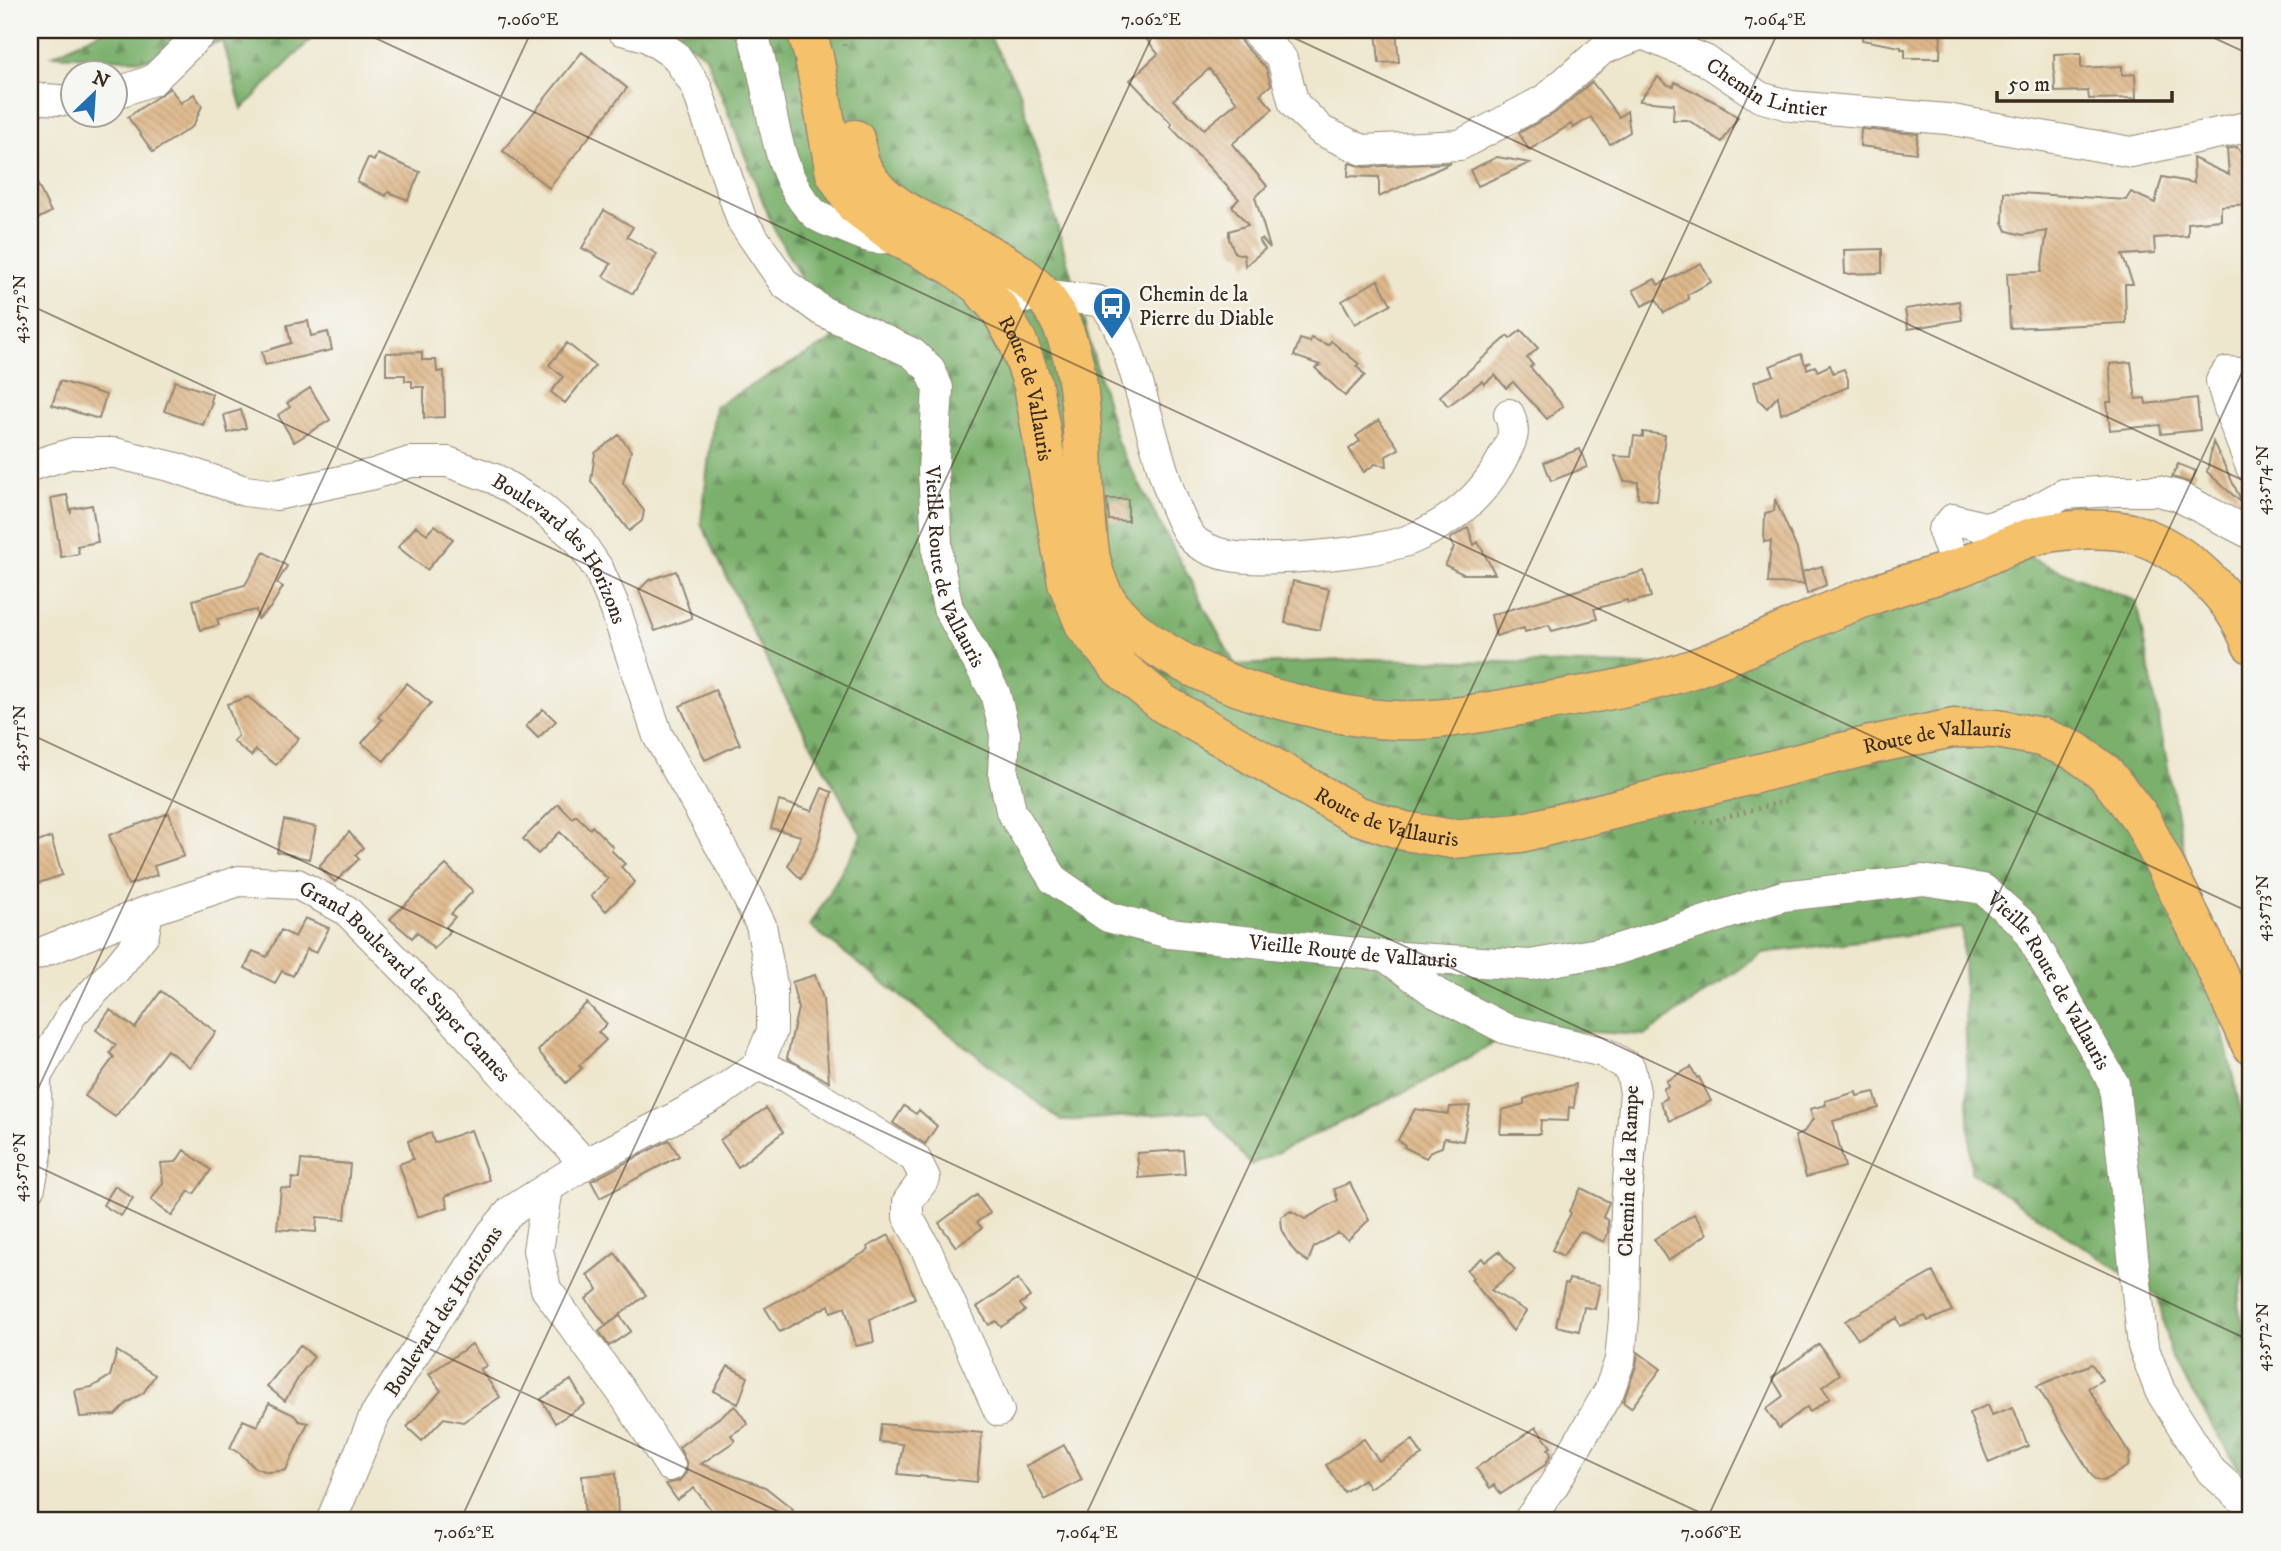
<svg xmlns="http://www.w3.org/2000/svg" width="2281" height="1551" font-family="'IM FELL DW Pica',serif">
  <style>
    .forest { fill: url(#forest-firs); stroke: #5a6d45; stroke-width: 2 }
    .building { fill: url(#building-back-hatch); fill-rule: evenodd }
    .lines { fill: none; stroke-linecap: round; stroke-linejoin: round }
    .minor-casing { stroke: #948876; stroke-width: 32 }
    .major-casing { stroke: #948876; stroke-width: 41 }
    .path { stroke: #948876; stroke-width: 4.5; stroke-dasharray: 2 5; stroke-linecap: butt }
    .minor { stroke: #fff; stroke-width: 30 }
    .major { stroke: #f5c16b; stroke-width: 38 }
    .ticks { fill: none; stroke: #3b2a1e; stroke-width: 2; stroke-opacity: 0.45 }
    .labels { text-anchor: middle; stroke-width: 5; stroke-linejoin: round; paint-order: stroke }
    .street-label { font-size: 21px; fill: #3b2a1e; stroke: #f6f6f2 }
    .poi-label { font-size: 21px; fill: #3b2a1e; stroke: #f6f6f2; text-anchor: start }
    .neatline { fill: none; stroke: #3b2a1e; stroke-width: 2.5 }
    .ticks-label { font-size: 18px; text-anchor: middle; fill: #3b2a1e }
  </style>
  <defs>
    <pattern id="forest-firs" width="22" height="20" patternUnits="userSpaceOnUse" patternTransform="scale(1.75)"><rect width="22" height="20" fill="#7ab06c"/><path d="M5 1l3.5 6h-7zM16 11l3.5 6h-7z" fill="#658f58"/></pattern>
    <pattern id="building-back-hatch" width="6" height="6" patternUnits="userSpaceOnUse" patternTransform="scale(1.75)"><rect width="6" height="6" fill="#deb88b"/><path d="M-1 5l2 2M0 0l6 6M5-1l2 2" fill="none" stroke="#bf9e78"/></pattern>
  </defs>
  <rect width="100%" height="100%" fill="#f6f6f2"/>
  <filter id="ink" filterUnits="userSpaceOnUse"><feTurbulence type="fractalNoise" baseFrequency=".0143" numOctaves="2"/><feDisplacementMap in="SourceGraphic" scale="14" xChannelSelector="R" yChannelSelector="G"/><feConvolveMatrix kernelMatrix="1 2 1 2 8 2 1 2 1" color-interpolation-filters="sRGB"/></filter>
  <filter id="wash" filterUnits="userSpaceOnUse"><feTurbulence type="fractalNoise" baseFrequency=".00686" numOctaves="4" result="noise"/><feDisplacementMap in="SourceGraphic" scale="28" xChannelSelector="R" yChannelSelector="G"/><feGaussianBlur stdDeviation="1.57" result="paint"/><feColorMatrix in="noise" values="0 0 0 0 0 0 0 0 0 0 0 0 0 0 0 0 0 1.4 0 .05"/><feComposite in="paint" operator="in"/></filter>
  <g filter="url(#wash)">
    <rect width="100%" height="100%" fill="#eee7ce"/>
    <path class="forest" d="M104,30H320L242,109L223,41L144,60L53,55Z
      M668,30H986L1020,92L1118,444L1235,665L1369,659L1669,666L2020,554L2136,601L2198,924L2251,1155V1239L2238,1305L2251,1353V1483L2246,1480L2171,1358L2158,1296L1971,1172L1962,928L1763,953L1645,1035L1521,1028L1417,1086L1251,1165L1206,1111L1062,1121L810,926L862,836L779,686L701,523L715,406L834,339L773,227L706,56Z"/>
    <g id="blocks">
      <path class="building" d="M1139,30H1237L1241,42L1266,68L1271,85L1260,94L1273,109L1232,144L1267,186L1255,197L1270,248L1262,239L1259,240L1265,249L1245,266L1244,255L1235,253L1229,239V231L1248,225L1232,206L1239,199L1170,126L1172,124L1130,80L1158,54ZM1209,69L1237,102L1204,129L1173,100Z
        M1376,30H1396L1399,62L1379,63Z
        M1863,30H1941L1940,58H1905V49H1901V47L1862,40Z
        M582,52L627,88L549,188L503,151Z
        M2081,53V68L2122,66V75L2135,74L2136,98L2089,99L2088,91L2055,92L2054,54Z
        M1658,77L1668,85L1674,86L1675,82L1725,107H1722L1738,117L1722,142L1688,120H1673L1674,104L1639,101Z
        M1592,82L1619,117L1627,111L1630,132L1610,144L1591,117L1573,128L1571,124L1529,150L1519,133L1555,113Z
        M170,88L181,103L194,94L202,106L193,126L153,152L128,117Z
        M1861,129L1918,134L1916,153L1860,146Z
        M2237,147L2243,156H2251V204L2221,206V220L2188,223V236L2154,238L2155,253L2122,255L2133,284H2125L2126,323L2010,328L2007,273L2041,272L2047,231L2023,235L2007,231L2003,222L2004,192L2126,200L2131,192L2155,203L2162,177L2194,183L2193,158L2229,175L2227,149Z
        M377,154L420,172L408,200L388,192L386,196L357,182L368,158L374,161Z
        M1497,157L1530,163L1478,186L1470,170Z
        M1349,163L1364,167L1451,163L1379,197V177L1348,176Z
        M30,169L51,212L30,223Z
        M604,210L633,227L627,237L657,254L633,294L603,276L611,264L582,248Z
        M1882,249V273L1845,274L1844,250Z
        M1701,263L1711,282L1687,295L1689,299L1664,313L1656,299L1642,306L1633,290L1655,279L1658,285Z
        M1378,280L1391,304L1355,324L1342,301Z
        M1959,301L1962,320L1908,329L1905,309Z
        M308,321L311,336L328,332L332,350L265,365L262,352L291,343L287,325Z
        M1521,330L1538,348L1527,358L1533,365L1530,367L1563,406L1547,419L1513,382L1506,388L1495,375L1484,384L1482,381L1448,406L1440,396L1508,336L1510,339Z
        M1311,338L1328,345L1331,341L1359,364L1356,366L1365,375L1345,396L1315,368L1320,365L1294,356L1300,339L1310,342Z
        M567,343L595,366L565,403L551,392L563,377L549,365Z
        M422,352V360H436L437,372L444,371L445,417L424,418V387H412V381H405V375H386V353Z
        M1801,354L1805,364L1810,362L1806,366L1807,369L1815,366L1818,371L1830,365L1833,373L1844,369L1848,379V387L1781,414L1778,396L1767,408L1759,400L1754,382L1774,375L1770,366Z
        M2131,362L2136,399L2145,398L2146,404L2197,398L2200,430L2161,434L2160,425L2110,430L2107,402H2111L2110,364Z
        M60,381L106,395L99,419L52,405Z
        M175,381L212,394L210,401L212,402L203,425L164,411Z
        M310,388L330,420L294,442L278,415L290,407L287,403Z
        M241,410L246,428L228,433L224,415Z
        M1379,420L1399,449L1386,456L1387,466L1375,464L1364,472L1349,449L1360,441L1356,436Z
        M1643,432L1665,435L1657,501L1638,498V482L1624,481L1614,456L1631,457L1634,436L1643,437Z
        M619,435L631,451L623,483L644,511L642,521L629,531L591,481L595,453Z
        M2213,442L2243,504L2207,472Z
        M1580,449L1587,467L1551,481L1544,462Z
        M2178,464L2196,471L2191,483L2172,477Z
        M67,495L71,514V509L92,505L98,542L77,546L79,554L61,557L51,498Z
        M1107,499H1128V521L1109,520Z
        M1775,499L1797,549L1804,584L1768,583L1771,541L1764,542L1765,513L1774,511Z
        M435,525L453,539L427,570L398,547L416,526L427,534Z
        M1468,527L1474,545L1478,542L1495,574H1463L1445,565L1454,548L1450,539Z
        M264,552L287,566L277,583L283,587L270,608L258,619L256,610L217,619L219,625L200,630L193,600L245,585Z
        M1822,566L1826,585L1807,594L1802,572Z
        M676,571L692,618L655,631L639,590L649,580Z
        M1644,571L1651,597L1628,603L1627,600L1594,609L1597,619L1552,631L1549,625L1525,632L1524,628L1496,636L1491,615Z
        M1293,581L1329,589L1320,630L1285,623Z
        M407,683L431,703L384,761L362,743L382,720L378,717Z
        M715,690L740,744L705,760L680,706Z
        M248,697L299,738L276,765L256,750L251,756L233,741L238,736L227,704Z
        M543,709L556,721L538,738L526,726Z
        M822,788L832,792L817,847L801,879L788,866L801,836L771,828L779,801L812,811Z
        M558,804L572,818L576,815L590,829L592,826L613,847L611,850L625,864L621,867L635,882L606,911L591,896L608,879L560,832L538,854L523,839Z
        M169,813L184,856L154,866L157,875L128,885L109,835Z
        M284,820L316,827L309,859L277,852Z
        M349,832L363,848L355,855L359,859L335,882L319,866Z
        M51,837L62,875L30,886V845Z
        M446,865L473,891L451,914L455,917L446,927L450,931L434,949L417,932L412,938L390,919Z
        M305,918L329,928L316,953L307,949L293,976L282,971L275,983L245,968L253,951L267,957L281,930L295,937Z
        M815,975L823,999L829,1082L787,1058L798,1008L792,982Z
        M161,991L216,1032L190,1067L167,1050L115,1117L85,1096L114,1057L110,1053L116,1045L96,1030L110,1010L135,1028Z
        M587,1003L607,1024L598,1032L606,1040L579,1066L582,1068L566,1083L538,1051L554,1033Z
        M1691,1067L1697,1078L1699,1077L1711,1101L1670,1121L1660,1102L1667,1098L1663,1089L1668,1086L1666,1081Z
        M1576,1084L1574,1108L1569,1107L1568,1121L1541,1120L1540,1134H1500L1502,1110L1524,1104V1099L1536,1095Z
        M1856,1092L1857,1096L1874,1092L1879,1108L1833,1121L1845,1167L1806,1177L1795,1136L1803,1133L1813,1119L1810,1109L1826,1105L1825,1101Z
        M904,1106L916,1114L919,1110L937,1126L925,1144L893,1123Z
        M1470,1106L1463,1141L1444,1138L1442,1147L1431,1151L1426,1158L1404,1147L1405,1145L1398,1140L1415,1109L1449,1114L1450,1107Z
        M766,1108L783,1132L738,1167L720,1140Z
        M471,1130L489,1180L445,1196L448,1207L417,1217L399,1164L413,1159L408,1141L431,1133L434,1143Z
        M669,1140L679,1156L600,1198L591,1181Z
        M184,1150L211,1170L194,1194L189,1191L172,1216L151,1200L163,1183L161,1163L176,1162Z
        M1183,1150L1185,1174L1139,1178L1137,1153Z
        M301,1160L350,1164L345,1219L317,1217L316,1232L277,1229L281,1188L291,1189L292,1178L299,1179Z
        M1350,1183L1369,1220L1348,1240L1338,1233L1314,1247L1308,1262L1298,1255L1291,1247L1282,1229L1281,1217L1291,1211L1305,1219L1338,1200L1334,1189Z
        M115,1186L133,1198L121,1216L103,1205Z
        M1581,1188L1609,1202L1603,1217L1608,1220V1233L1604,1242L1580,1231L1563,1256L1552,1250L1571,1213L1569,1211Z
        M977,1195L990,1213L977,1222L982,1228L956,1247L939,1223Z
        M1694,1214L1707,1234L1668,1261L1654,1239Z
        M889,1235L915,1298L870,1319L874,1342L856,1346L845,1307L831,1312L829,1305L780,1332L765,1308L869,1250L867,1247Z
        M1499,1251L1515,1270L1491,1290L1526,1311L1513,1331L1471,1279L1473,1277L1467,1270L1482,1258L1485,1262Z
        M615,1253L646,1295L606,1325L586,1299L598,1289L587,1275Z
        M1933,1272L1952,1311L1928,1321L1925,1316L1900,1326L1897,1318L1858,1339L1845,1321Z
        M1018,1279L1030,1297L1020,1304L1025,1311L1001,1327L996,1321L989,1325L977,1307Z
        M1569,1279L1600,1285L1595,1309L1584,1307L1579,1331L1556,1326L1565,1283L1568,1284Z
        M620,1316L631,1331L609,1346L599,1331Z
        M472,1344L487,1366L480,1369L500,1397L463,1422L444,1418L422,1441L407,1427L441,1391L429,1374Z
        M1819,1344L1840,1374L1822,1387L1830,1398L1810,1412L1807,1407L1779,1428L1766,1409L1783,1396L1772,1378Z
        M300,1345L314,1357L301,1373L285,1401L267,1386Z
        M117,1351L155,1375L144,1392L127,1403L115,1415L80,1417L75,1390L92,1387L110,1376Z
        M1638,1352L1661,1369L1631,1408L1623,1402L1636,1366Z
        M2092,1364L2102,1380L2088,1388L2130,1454L2128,1466L2103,1481L2094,1479L2037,1386Z
        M728,1366L748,1377L738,1404L714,1391Z
        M571,1380L585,1404L555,1423L541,1399Z
        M269,1403L294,1415L299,1421L308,1423L286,1470L281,1471L268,1472L255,1468L240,1453L230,1448L243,1420L257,1426Z
        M1988,1405L1992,1415L2013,1407L2028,1446L1989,1463L1969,1413Z
        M735,1406L748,1424L731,1435L735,1441L701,1464L765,1487L793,1509L787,1521H720L694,1488L677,1500L666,1484L679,1481L686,1473L687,1464L679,1447Z
        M881,1424L982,1433L977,1482L898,1474L903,1444L879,1442Z
        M1536,1427L1551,1447L1548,1449L1551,1454L1545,1465L1501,1494L1494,1485L1490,1488L1476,1468Z
        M1364,1439L1379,1461L1413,1440L1422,1455L1369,1488L1364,1479L1344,1492L1326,1465Z
        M1064,1445L1082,1480L1045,1500L1026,1466Z
        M616,1473L618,1516L585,1518L582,1476Z"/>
    </g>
  </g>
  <g filter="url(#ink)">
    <use href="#blocks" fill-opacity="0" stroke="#948876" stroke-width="2"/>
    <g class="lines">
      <g class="minor-casing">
        <g id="minor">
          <path id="s1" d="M622,30L646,36L675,55L696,86L742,221L785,284L822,311L912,353L930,369L938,388L933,471L938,560L948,608L995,693L1005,734L1003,772L1011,811L1054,880L1108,917L1169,933L1385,956L1530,965L1615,950L1783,896L1923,880L1983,889L2025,926L2114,1084L2143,1346L2160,1391L2211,1471L2251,1507"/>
          <path d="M751,30C773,85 770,175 816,215C824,221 837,224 846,228C867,236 873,242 896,236"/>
          <path id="s2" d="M1254,30L1282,59L1294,104L1322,131L1363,150L1460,145L1544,100L1603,49L1642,34L1705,60L1760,97L1791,106L1947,119L2131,152L2251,126"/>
          <path d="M116,93L153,80L204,30"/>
          <path d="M30,98L74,101"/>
          <path d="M978,285L1006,295L1025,298L1041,294L1098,301C1135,316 1157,499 1193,539C1199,546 1216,553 1226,555C1261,564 1381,553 1414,538C1451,521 1480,499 1500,463C1510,443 1518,436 1509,414"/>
          <path d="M2251,389L2241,373L2227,372L2221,381L2231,415L2251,467"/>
          <path id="s3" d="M30,466L73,453H115L173,467L245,491L276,495L374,474L410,462H448L495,479L539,506L578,539L599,570L615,608L658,736L735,872L761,925L772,985V1031L758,1065L722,1091L680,1115L585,1164L511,1211L492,1233L375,1415L331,1521"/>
          <path d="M1956,568L1943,531L1953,519L1987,528L2028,514L2064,494L2115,491H2158L2178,496L2251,534"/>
          <path d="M1385,956L1436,993L1506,1029L1603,1052L1630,1068L1635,1092L1626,1207L1624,1318L1620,1360L1609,1391L1553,1486L1528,1521"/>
          <path id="s4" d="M30,957L148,911L239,881L297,884L346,910L444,1009L585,1164"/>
          <path d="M758,1065L789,1078L915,1158L925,1178L908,1201V1217L926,1249L999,1411"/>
          <path d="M30,1187L37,1153L36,1077L72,1014L116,969L144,934L148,911"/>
          <path d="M548,1188L538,1250L546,1289L624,1395L670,1466"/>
        </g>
      </g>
      <g class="major-casing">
        <g id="major">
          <path id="s5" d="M806,30L814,57L835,173L855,205L896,236L953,266L978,285L1000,310L1018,342L1033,385L1067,582L1085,626L1120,668L1164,704L1356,815L1405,831L1452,839L1520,833L1871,745L1953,728L1997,729L2041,737L2075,751L2105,773L2142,820L2203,941L2251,1045"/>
          <path d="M855,139C857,147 857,157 861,165C886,229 1014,240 1055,312C1087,367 1081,448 1086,510C1088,543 1090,579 1111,606C1145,651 1223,685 1277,699C1316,709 1353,719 1394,720C1440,722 1485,712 1530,704C1584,695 1640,687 1692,669C1753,648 1810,617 1870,596C1899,585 1929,578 1958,568C1985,558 2015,540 2043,534C2066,529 2112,527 2135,534C2185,550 2233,595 2251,644"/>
        </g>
      </g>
      <path class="path" d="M842,30L845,47
        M1696,822H1709L1789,800"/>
      <use href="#minor" class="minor"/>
      <use href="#major" class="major"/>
    </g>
  </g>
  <path class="ticks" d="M358,30L2251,913M1277,30L2251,484M2197,30L2251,55M30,305L2251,1341M30,734L1718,1521M30,1106L532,30M30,1163L799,1521M460,1521L1155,30M1083,1521L1779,30M1706,1521L2251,353"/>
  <defs>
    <g id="bus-pin" transform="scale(2.0125)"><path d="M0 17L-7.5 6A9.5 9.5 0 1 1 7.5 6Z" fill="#1f6fb2" stroke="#f6f6f2"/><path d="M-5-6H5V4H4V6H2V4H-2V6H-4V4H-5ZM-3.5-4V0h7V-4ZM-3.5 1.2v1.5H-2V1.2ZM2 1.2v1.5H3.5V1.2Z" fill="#fff"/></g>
  </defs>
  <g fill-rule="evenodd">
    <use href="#bus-pin" x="1112" y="306"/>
  </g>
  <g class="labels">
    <g class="street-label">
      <text dy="7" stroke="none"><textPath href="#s2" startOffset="621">Chemin Lintier</textPath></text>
      <text dy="7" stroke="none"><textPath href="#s5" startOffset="448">Route de Vallauris</textPath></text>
      <text dy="7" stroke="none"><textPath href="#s3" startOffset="578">Boulevard des Horizons</textPath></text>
      <text dy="7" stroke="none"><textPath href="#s1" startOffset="688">Vieille Route de Vallauris</textPath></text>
      <text dy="7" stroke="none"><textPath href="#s5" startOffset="1624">Route de Vallauris</textPath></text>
      <text dy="7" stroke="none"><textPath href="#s5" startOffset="1057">Route de Vallauris</textPath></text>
      <text dy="7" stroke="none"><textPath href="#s1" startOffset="1339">Vieille Route de Vallauris</textPath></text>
      <text dy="7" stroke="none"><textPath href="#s1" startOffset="2095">Vieille Route de Vallauris</textPath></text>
      <text dy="7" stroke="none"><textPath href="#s4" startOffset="427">Grand Boulevard de Super Cannes</textPath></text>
      <text transform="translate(1628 1171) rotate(-88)" y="7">Chemin de la Rampe</text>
      <text transform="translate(443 1311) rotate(-57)" y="7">Boulevard des Horizons</text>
    </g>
    <g class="poi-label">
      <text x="1139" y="301">Chemin de la<tspan x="1139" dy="24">Pierre du Diable</tspan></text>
    </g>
  </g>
  <rect width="2281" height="1551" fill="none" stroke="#f6f6f2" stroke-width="77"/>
  <g transform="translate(94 94) rotate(25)"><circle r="33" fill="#f6f6f2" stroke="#aba49d" stroke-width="2"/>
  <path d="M0-5L12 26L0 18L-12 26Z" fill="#1f6fb2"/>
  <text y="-10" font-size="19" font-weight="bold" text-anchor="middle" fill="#3b2a1e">N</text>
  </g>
  <path d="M1997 91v10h175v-10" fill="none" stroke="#3b2a1e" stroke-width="3.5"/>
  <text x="2008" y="91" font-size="21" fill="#3b2a1e" stroke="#f6f6f2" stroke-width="5" paint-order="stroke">50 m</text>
  <rect x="38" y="38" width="2204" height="1474" class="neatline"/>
  <g class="ticks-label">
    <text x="528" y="25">7.060°E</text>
    <text x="1151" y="25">7.062°E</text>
    <text x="1775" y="25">7.064°E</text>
    <text transform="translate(19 309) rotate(-90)" y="6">43.572°N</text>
    <text transform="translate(2262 480) rotate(-90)" y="6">43.574°N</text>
    <text transform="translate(19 738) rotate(-90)" y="6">43.571°N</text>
    <text transform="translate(2262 908) rotate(-90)" y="6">43.573°N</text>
    <text transform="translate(19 1167) rotate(-90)" y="6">43.570°N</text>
    <text transform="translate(2262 1337) rotate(-90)" y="6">43.572°N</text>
    <text x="464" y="1538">7.062°E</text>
    <text x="1087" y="1538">7.064°E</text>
    <text x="1711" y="1538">7.066°E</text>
  </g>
</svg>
